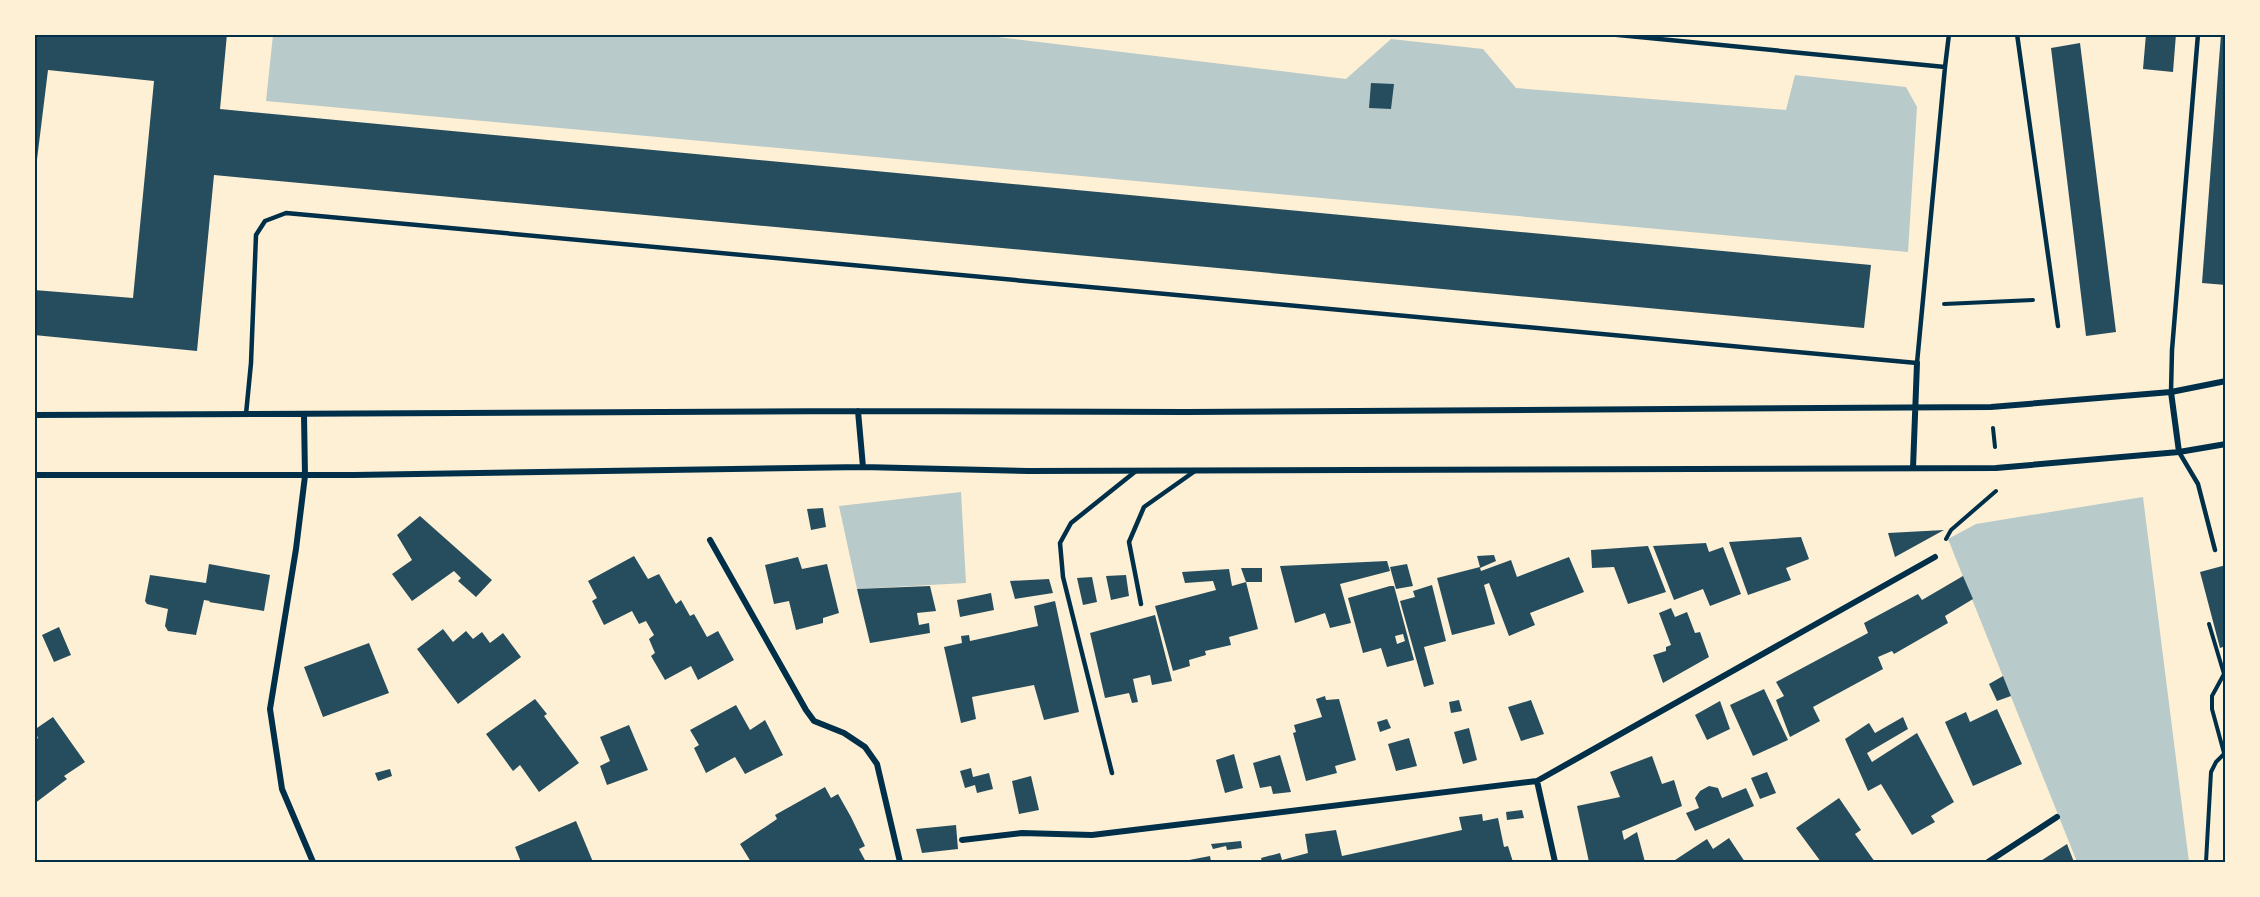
<svg xmlns="http://www.w3.org/2000/svg" width="2260" height="897" font-family="'DM Sans',sans-serif">
  <style>
    .green { fill: #b9caca }
    .building { fill: #264d5e; fill-rule: evenodd }
    .lines { fill: none; stroke-linecap: round; stroke-linejoin: round }
    .path { stroke: #003049; stroke-width: 4 }
    .service { stroke: #003049; stroke-width: 4.5 }
    .minor { stroke: #003049; stroke-width: 6 }
    .neatline { fill: none; stroke: #003049; stroke-width: 2 }
  </style>
  <rect width="100%" height="100%" fill="#fdf0d5"/>
  <path class="green" d="M973,34L1346,79L1391,39L1483,49L1516,88L1786,110L1795,75L1906,87L1917,107L1908,252L266,101L273,35Z
    M961,492L966,583L857,589L839,506Z
    M2143,497L2189,862H2077L1948,539L1976,524Z"/>
  <path class="building" d="M34,34H227L220,109L1871,265L1864,328L214,175L197,351L34,335V290L133,298L154,81L48,70L34,184Z
    M2146,34H2176L2173,72L2143,69Z
    M2221,34H2226V285L2202,283Z
    M2080,43L2116,332L2086,336L2051,48Z
    M1371,83L1394,84L1391,109L1369,108Z
    M823,508L826,527L811,530L807,509Z
    M420,516L492,580L476,597L458,581L461,578L454,571L412,601L392,574L412,560L397,535Z
    M1944,530L1895,557L1888,533Z
    M1801,537L1809,559L1786,568L1791,580L1748,595L1729,542Z
    M1706,543L1709,552L1723,547L1741,594L1710,606L1703,589L1674,600L1653,546Z
    M1648,546L1666,592L1628,604L1614,567L1592,568L1591,550Z
    M1494,555L1496,561L1480,568L1481,571L1511,560L1517,577L1569,557L1584,592L1530,613L1535,625L1509,636L1489,583L1484,585L1495,624L1452,635L1437,578L1480,567L1477,556Z
    M634,556L648,579L659,574L676,604L681,600L690,616L694,614L707,637L718,631L734,660L698,680L691,666L665,680L651,656L655,653L649,639L654,635L646,621L639,624L632,611L604,625L592,601L597,598L588,581Z
    M798,557L802,569L827,564L839,613L823,618V623L796,630L789,601L774,604L765,565Z
    M1387,561L1390,571L1340,584L1351,623L1330,628L1325,613L1295,623L1280,566Z
    M209,564L270,575L264,611L209,602L210,601L204,600L196,635L168,631L165,626L168,609L147,604L145,601L150,575L206,583Z
    M1407,564L1413,586L1396,589L1390,567Z
    M2226,565V646L2220,648L2200,572Z
    M1241,568H1262V582H1246L1258,629L1229,637L1231,645L1205,651L1206,655L1189,660L1190,666L1173,671L1155,606L1216,590L1213,581L1185,583L1182,572L1229,569L1232,586L1246,582Z
    M1126,575L1129,596L1111,600L1106,576Z
    M1963,576L1973,599L1945,616L1948,623L1894,654L1892,651L1878,657L1883,669L1813,707L1820,721L1790,737L1776,700L1784,696L1776,682L1868,633L1864,623L1918,594L1922,600Z
    M1092,577L1097,602L1083,605L1077,578Z
    M1049,579L1053,593L1015,599L1010,581Z
    M1432,585L1446,641L1424,647L1434,684L1424,687L1400,601L1415,597L1413,591Z
    M930,586L936,611L917,613L919,625L929,623L930,633L870,643L857,589Z
    M1390,586H1394L1414,660L1387,667L1381,648L1363,653L1348,598ZM1403,634L1405,641L1397,644L1395,636Z
    M991,593L994,610L960,617L957,600Z
    M1055,601L1079,712L1044,720L1034,685L972,697L976,719L961,723L944,647L962,643L961,636L969,635L970,641L1038,626L1034,606Z
    M1671,608L1675,617L1687,612L1695,633L1700,632L1709,657L1663,683L1653,655L1666,651V647L1671,645L1659,613Z
    M1155,615L1172,681L1152,685L1150,675L1133,679L1138,702L1132,703L1129,693L1105,698L1090,633Z
    M59,627L71,655L54,662L42,635Z
    M443,629L453,642L466,631L473,639L482,632L490,643L503,633L521,657L458,704L417,649Z
    M369,643L389,693L323,717L304,667Z
    M2003,676L2011,696L1997,701L1989,684Z
    M1764,689L1788,740L1753,756L1730,705Z
    M1325,696L1326,700L1339,699L1356,760L1335,766L1337,773L1306,781L1293,733L1296,732L1294,725L1322,717L1316,699Z
    M535,699L547,714L544,716L579,763L539,792L520,765L513,771L486,734Z
    M1459,700L1462,711L1451,713L1449,702Z
    M1531,700L1544,734L1521,741L1508,707Z
    M1720,701L1730,729L1707,740L1695,715Z
    M736,705L750,730L765,720L783,755L745,774L735,757L706,773L694,748L699,745L690,730Z
    M1997,709L2022,764L1973,786L1945,722L1966,712L1970,722Z
    M53,717L85,762L64,776L67,779L34,804V740L38,738L34,730Z
    M1903,717L1908,729L1867,753L1872,762L1917,733L1954,802L1931,816L1935,822L1912,835L1881,784L1868,791L1845,739L1869,723L1875,733Z
    M1387,719L1391,728L1380,732L1377,722Z
    M629,725L648,770L607,785L600,766L610,761L600,737Z
    M1469,728L1477,760L1463,764L1454,732Z
    M1409,738L1417,766L1396,771L1388,744Z
    M1234,754L1243,788L1225,793L1216,760Z
    M1280,755L1291,792L1273,794L1271,786L1260,788L1253,763Z
    M1652,756L1662,784L1674,780L1682,806L1622,831L1624,840L1637,832L1645,862H1589L1577,806L1620,797L1610,772Z
    M971,768L973,777L989,773L993,789L977,793L975,785L965,788L960,771Z
    M390,769L392,776L378,781L375,773Z
    M1767,772L1776,793L1760,799L1751,778Z
    M1031,776L1039,810L1019,814L1012,781Z
    M1709,786L1718,788L1722,798L1746,788L1754,806L1695,831L1686,813L1699,808L1695,798L1700,791Z
    M825,787L831,798L838,794L851,817L865,846L859,849L866,862H751L740,844L777,819L775,815Z
    M1839,798L1861,830L1855,834L1875,862H1821L1796,828Z
    M1522,810L1524,818L1507,820L1506,812Z
    M1482,814L1483,821L1498,818L1504,847L1508,846L1513,862H1262L1261,858L1280,853L1282,860L1308,853L1305,834L1336,830L1342,856L1462,830L1459,817Z
    M576,821L593,862H521L515,847Z
    M956,825L958,849L922,853L916,829Z
    M1729,838L1745,862H1672L1707,839L1713,849Z
    M1241,841L1242,848L1227,850L1226,846L1213,849L1211,844Z
    M2067,844L2074,862H2039Z
    M1210,856L1211,862H1184V861Z"/>
  <g class="lines">
    <path class="path" d="M1944,304L2033,300
      M1993,428L1995,447
      M1946,539L1951,530L1996,491
      M2209,624L2224,674L2212,696V709L2224,753
      M2206,862L2211,772L2216,762L2225,753"/>
    <path class="service" d="M2017,34L2058,326
      M1945,67L1949,34
      M2171,392L2172,350L2198,34
      M246,414L251,363L256,235L265,221L286,213L1917,363L1945,67L1608,34
      M2179,452L2198,484L2215,550
      M1141,604L1129,542L1144,507L1195,471
      M1112,773L1063,577L1060,543L1071,523L1136,471"/>
    <path class="minor" d="M2171,392L2179,452
      M858,411L863,467
      M34,415L858,411L1186,412L1991,407L2171,392L2226,381
      M304,415L305,476L296,549L270,709L282,789L313,862
      M1913,468L1917,363
      M34,475H354L863,467L1029,471L1996,468L2179,452L2226,444
      M710,540L806,710L814,721L844,733L865,747L877,764L900,862
      M1537,781L1555,862
      M962,840L1022,833L1092,835L1537,781L1935,557
      M1988,862L2057,817"/>
  </g>
  <rect width="2260" height="897" fill="none" stroke="#fdf0d5" stroke-width="72"/>
  <rect x="36" y="36" width="2188" height="825" class="neatline"/>
</svg>
